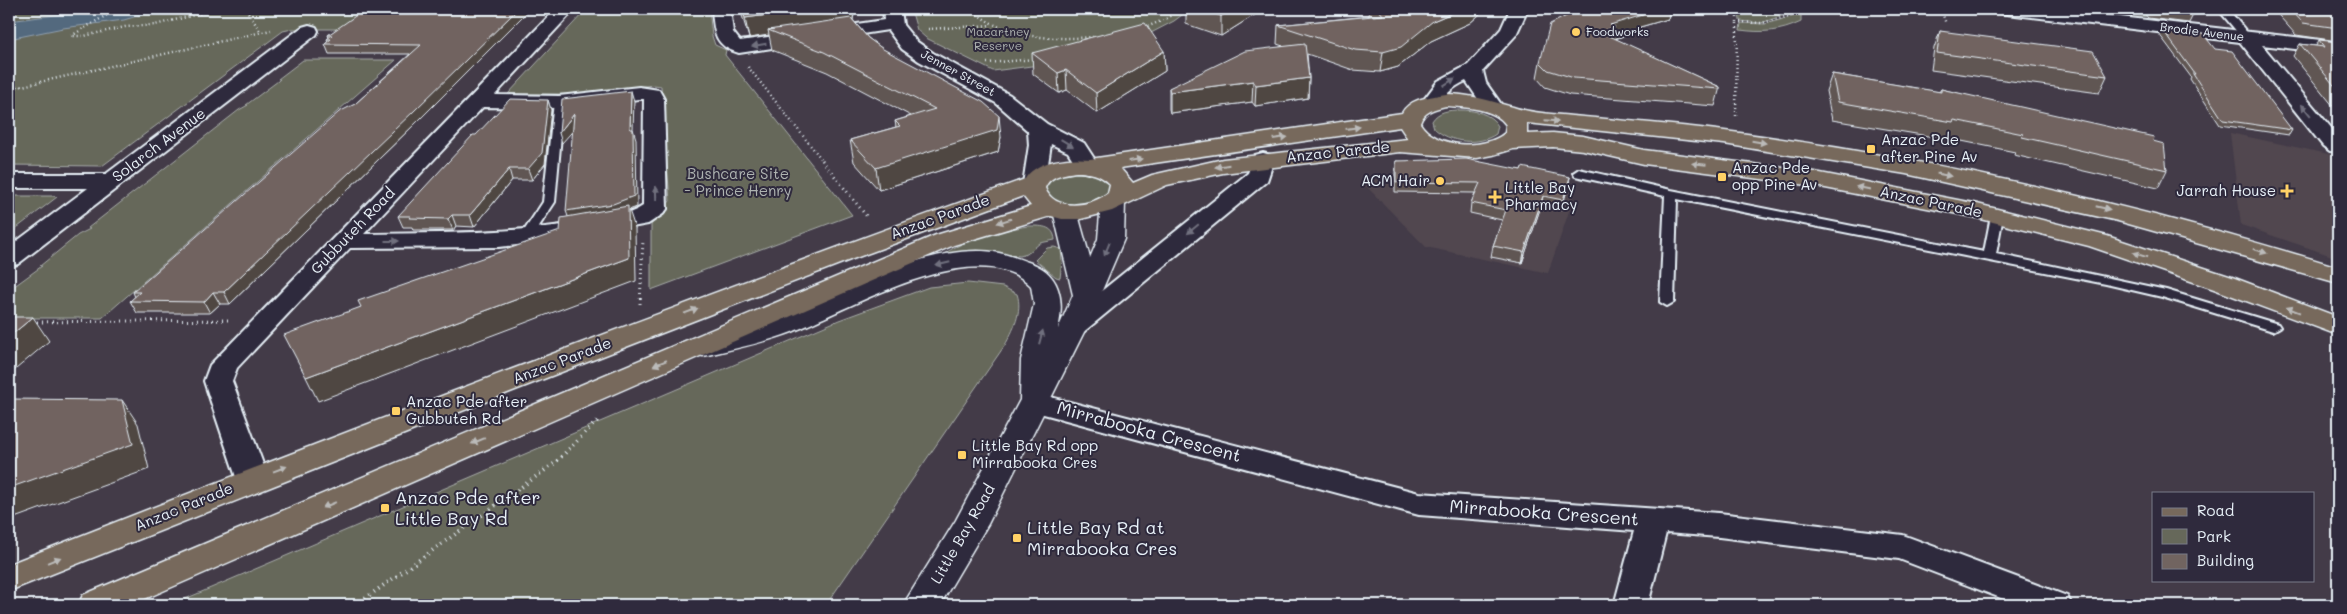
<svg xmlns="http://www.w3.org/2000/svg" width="2347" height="614" font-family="Mali,sans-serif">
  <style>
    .built { fill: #51474f }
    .green { fill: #66685a; stroke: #a7aca9 }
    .water { fill: #53697e; stroke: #8f9faf }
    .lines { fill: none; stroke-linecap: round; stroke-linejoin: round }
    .lane-casing { stroke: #e8f1f8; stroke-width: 4 }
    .street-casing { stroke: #e8f1f8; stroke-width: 4 }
    .secondary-casing { stroke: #e8f1f8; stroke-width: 3 }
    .primary-casing { stroke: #e8f1f8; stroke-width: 3 }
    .path-far2 { stroke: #e8f1f8; stroke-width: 2.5; stroke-dasharray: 1 3; stroke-linecap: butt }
    .path-far1 { stroke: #e8f1f8; stroke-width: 3; stroke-dasharray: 1 4; stroke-linecap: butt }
    .path { stroke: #e8f1f8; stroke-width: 4; stroke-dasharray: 1 4.5; stroke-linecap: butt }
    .lane { fill: #2f2a3d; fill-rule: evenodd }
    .street { fill: #2f2a3d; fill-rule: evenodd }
    .secondary { fill: #2f2a3d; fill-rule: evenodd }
    .primary { fill: #77695c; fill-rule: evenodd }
    .wall { fill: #615653; stroke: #e8f1f8 }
    .shaded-wall { fill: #4f4643; stroke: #e8f1f8 }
    .building { fill: #716460; stroke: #e8f1f8 }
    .oneway { fill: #70707e }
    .oneway2 { fill: #bbbbba }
    .poi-dot { fill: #ffd166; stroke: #2f2a3d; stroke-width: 2 }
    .labels { text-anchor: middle; stroke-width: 4; stroke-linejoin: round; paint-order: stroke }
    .far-park-label { font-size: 12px; fill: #aeb3b1; stroke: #2f2a3d }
    .far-poi-label { font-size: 12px; fill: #e8f1f8; stroke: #2f2a3d; text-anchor: start }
    .far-street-label { font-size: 12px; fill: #e8f1f8; stroke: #2f2a3d }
    .poi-label { font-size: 15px; fill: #e8f1f8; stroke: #2f2a3d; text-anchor: start }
    .street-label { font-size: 15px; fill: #e8f1f8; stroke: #2f2a3d }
    .park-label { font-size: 15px; fill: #aeb3b1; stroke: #2f2a3d }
    .near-street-label { font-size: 18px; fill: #e8f1f8; stroke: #2f2a3d }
    .near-poi-label { font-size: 18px; fill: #e8f1f8; stroke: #2f2a3d; text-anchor: start }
  </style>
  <rect width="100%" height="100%" fill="#433b48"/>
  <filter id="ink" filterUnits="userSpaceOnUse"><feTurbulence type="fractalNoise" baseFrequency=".02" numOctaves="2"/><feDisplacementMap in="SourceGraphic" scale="10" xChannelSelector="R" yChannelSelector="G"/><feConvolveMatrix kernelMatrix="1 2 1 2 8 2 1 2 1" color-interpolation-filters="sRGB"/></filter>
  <g filter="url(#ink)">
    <path class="built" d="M2230,133L2338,156V258L2241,225Z
      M1413,170L1510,176L1576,191L1548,273L1426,247L1362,182Z"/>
    <path class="green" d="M9,9H412L346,29H292L283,31L102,166L9,165Z
      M650,9H709L712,36L715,45L726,50L725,55L852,215L651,290V225L670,201L661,86L654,85L572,94H508L584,12Z
      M911,9H1190L1174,21L1151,33L1039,65L993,71L926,38L917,30Z
      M1739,9H1807V10L1802,9L1761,23L1740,21Z
      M2074,9H2151L2158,18Z
      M1801,14V22C1780,32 1762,33 1740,30L1741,23L1765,24Z
      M303,60H396L102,318H9V290L42,266H40L78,235L90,229L88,228L239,110L248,105H246L278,81L280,79H278Z
      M1460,110C1473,110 1491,113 1498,126L1496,134C1479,146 1449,143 1434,128L1432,121C1438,111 1449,110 1460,110Z
      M1084,170L1109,179L1112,189C1094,209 1077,206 1052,202L1042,185L1051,176Z
      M9,196H53L57,197L9,234Z
      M1028,226C1040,226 1054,225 1055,240L1040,243L1027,254L1020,256L983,252L941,256C966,238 998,231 1028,226Z
      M1054,247L1061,249L1062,261L1060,278L1056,277L1035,260L1047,248Z
      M968,283L1003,287L1017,294C1023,311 1013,331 1005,345L826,605H334L315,603L282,605H171L839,320L929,287Z"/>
    <path class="water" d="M122,9H160L124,20L63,28L9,39V21L71,13L116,12Z"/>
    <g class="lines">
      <g class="lane-casing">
        <path id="lane" d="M561,9H632L627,12L565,13L562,12Z
          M2218,9H2228L2249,35V39H2243Z
          M559,99L564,102L555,202L530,240H522L520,237L543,202L554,102Z
          M1579,169L1671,190L1984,252L1991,216L1997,212L2003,216L1996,254L2166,290L2278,324L2280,327L2273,331L2162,297L2106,284L1677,199L1674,302L1667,306L1660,302L1665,196L1575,176L1573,173Z"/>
      </g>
      <g class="street-casing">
        <path id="street" d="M556,9H575L495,95L559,96L639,87L659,90L664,99L667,209L663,214L648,224L567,239L499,247L350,248L237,368L232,381L269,480L264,488L253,491L242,488L237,480L204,381L210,365ZM639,99H644L643,206C627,217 607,218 589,221C513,234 440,233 364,234L483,107L559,108Z
          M712,9H730L733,32L740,41L884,20L883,9H901L903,25L916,41L933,53L1010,95L1047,124L1084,143L1099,166L1096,171L1088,173L1080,171L1068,152L1051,144L1045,184L1042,189L1034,191L1026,189L1023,184L1029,145L1028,131L996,103L919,61L902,49L888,30L739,53C714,46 714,32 712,9Z
          M1510,9H1528L1516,35L1483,71L1486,83L1503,107L1500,111L1493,113L1486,111L1466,81C1459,84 1453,88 1448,93C1440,103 1439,110 1425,106L1422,102L1438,81L1468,65L1501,29Z
          M1998,9H2051L2338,42V54L2262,45L2338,136V152L2330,151L2323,146L2240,42L2007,14L2001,13Z
          M309,25L316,27L318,31L316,35L18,264L9,266V247L88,188H9V174H106L302,27Z
          M1263,153L1271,155L1274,160L1267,181L1081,334L1072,336L1063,334L1059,328L1063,322L1248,173L1255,155Z
          M1035,393L1419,493L1719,513L1903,535L2067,596L2072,605H2019L1899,559L1719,537L1666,533L1648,605H1614L1634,531L1419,515L1025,409L1021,402L1025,395Z"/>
      </g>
      <g class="secondary-casing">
        <path id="secondary" d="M1113,194L1122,196L1125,201L1124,239L1086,328L988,524L940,605H903L956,520L1020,400L1021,360L1034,304L1031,286C978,232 848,310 792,332C763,343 733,349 703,356L693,353L689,347L693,341C720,334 747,330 773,320C836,295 931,240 999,253C1009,255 1019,259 1028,262C1060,272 1065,299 1058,329L1073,295L1053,211L1056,206L1065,204L1074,206L1077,211L1090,258L1098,239L1101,201L1104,196Z"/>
      </g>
      <g class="primary-casing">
        <path id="primary" d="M1446,94C1470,94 1490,101 1513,107C1531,113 1552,114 1572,116C1628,121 1684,125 1740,133C1943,160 2143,207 2338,267V283L2118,221L1906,174L1724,144L1527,123V134L1553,133L1583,136L1644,150L1815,172L1973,203L2107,236L2232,277L2338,317V335L2214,289L2089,246L1973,217L1815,186L1644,164L1583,150L1553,147L1513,149L1493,155L1477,158L1400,152L1223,173L1167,185L1112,211L1081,219H1062L1051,216L954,245L131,605H78L83,595L936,235L1031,206L1023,196L850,260L510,392L9,591V564C346,431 684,302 1025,179C1036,160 1070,157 1090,159L1402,113C1410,98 1430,97 1446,94ZM1446,106C1464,107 1495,108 1506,125L1505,133C1484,151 1435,148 1420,123C1424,111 1434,109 1446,106ZM1400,127L1408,139L1223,159L1152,175L1133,183L1120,168ZM1076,172C1090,172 1100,174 1110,184L1108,193C1091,207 1054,212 1045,188C1050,175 1064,174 1076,172Z"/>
      </g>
      <path class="path-far2" d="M9,9H12
        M117,9L71,36H84L125,27L155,25L218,9
        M246,9L260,31
        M971,9C1005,39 1050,40 1093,37
        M1737,9V22L1762,23L1808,11
        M1941,9L1946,24
        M1144,28L1166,19L1179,9
        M928,29L991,25
        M987,63L1035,59
        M748,67L823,161
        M9,89L271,30
        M1736,116L1737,22"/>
      <path class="path-far1" d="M822,160L868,218
        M640,304L643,240
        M32,322L231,320"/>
      <path class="path" d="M356,605L555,463L599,419"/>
      <use href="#lane" class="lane"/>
      <use href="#street" class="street"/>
      <use href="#secondary" class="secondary"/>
      <use href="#primary" class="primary"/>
    </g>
    <path class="wall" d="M372,9H530L418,121L230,304H220L210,313H137L130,301L135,297L133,292L355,104L410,54H329L325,44L328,42L327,39L329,38L328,35Z
      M740,9H855L853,20L868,38L1001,137L998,152L879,190L854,162L850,140L896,127L895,121L911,116L827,72L772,50L769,35L749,38Z
      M1186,9H1264L1221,36L1186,24Z
      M1369,9H1480L1479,15L1470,23L1431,41L1398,67L1380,72L1353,70L1307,54L1309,78L1308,98L1255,106L1252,102L1170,113L1169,109V88L1283,46L1277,44L1278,25L1369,16Z
      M2141,9H2196L2189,23L2148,18Z
      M2273,9H2338V41L2296,35Z
      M1669,14L1668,19L1640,27L1639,31L1615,39L1720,87L1715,106L1570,95L1545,87L1537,78L1540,62Z
      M2162,29L2215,49L2292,130L2289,135L2220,125L2190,79L2191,77L2159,34Z
      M1940,31L2107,76L2099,93L1931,70L1934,48Z
      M2319,40L2338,42V112L2293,56L2300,44L2316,46Z
      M1164,51L1165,71L1097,113L1067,90L1059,93L1033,74L1032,53Z
      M1832,74L1939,92L1941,89L2153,141L2167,170L2158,188L2014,155L2015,152L1947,138L1946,139L1832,120L1826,91Z
      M548,100L551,110L545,164L532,180H512L474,227L456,226L453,230H413L412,227H403L398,216Z
      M1396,161L1521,170L1570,177L1568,187L1561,210L1541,206L1522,263L1491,257L1493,246L1502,220L1470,213L1471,203L1475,193L1395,192V171Z"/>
    <path class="shaded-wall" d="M518,9H530L418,121L230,304L224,292Z
      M814,9H855L852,23L768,30L769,35L749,38L745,18Z
      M1234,9H1264L1221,36V16Z
      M1461,9H1480L1479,15L1470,23L1431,41L1398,67L1380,72L1383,52L1433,21Z
      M1653,9H1683L1669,14L1668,19L1640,27L1639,31L1613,39L1601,32L1610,25L1638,13Z
      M1164,51L1165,71L1097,113L1096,93Z
      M1066,70L1067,90L1059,93L1058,73Z
      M1309,78L1308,98L1255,106L1256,85Z
      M1253,81L1252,102L1170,113V92Z
      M631,91L634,101L633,129L636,139L637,207L629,210L635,228L636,281L318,401L306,377L629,258L570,222L566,211L630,129Z
      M548,100L551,110L545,164L532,180L528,169Z
      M574,114L578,125L562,143L559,133Z
      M999,116L1001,137L998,152L879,190L876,168Z
      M509,169L512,180L474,227L470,215Z
      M1570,177L1568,187L1561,210L1563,200Z
      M1543,196L1541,206L1522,263L1524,252Z
      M452,215L456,226L453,230L448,219Z
      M213,292L220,304L210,313L204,302Z
      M33,317L49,341L9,375V337Z
      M122,400L138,424L149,469L9,520V488Z"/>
    <path class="building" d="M372,9H518L414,111L224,292H213L204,302L130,301L140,292H133L339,112L355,104L421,45L325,44L331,39H327L332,35H328L361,12Z
      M742,9H814L745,18Z
      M1198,9H1234L1221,16Z
      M1378,9H1461L1433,21L1401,47L1383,52L1355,50L1278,25L1383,15Z
      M1581,9H1653L1638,13L1643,15L1610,25L1615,27L1601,32L1720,87V89L1574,78L1548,70L1540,62L1550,24Z
      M2290,9H2338V28L2303,23Z
      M851,18L868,38L883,49L983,102L999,116L997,130L876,168L850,140L900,126L895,121L935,109L824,52L768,30Z
      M1145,23L1164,51L1096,93L1066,70L1058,73L1032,53Z
      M2162,29L2203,34L2215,49L2232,51L2292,130L2223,120L2193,74H2195Z
      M1940,31L2093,51L2107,76L1937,53Z
      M2319,40L2338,42V90L2300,44L2324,47Z
      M1305,44L1309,78L1256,85L1253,81L1170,92L1169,88L1245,51Z
      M1832,74L1941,92V89L2154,137L2153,141L2164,144L2167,170L2022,137L2023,134L1954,120L1953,122L1838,102Z
      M631,91L630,129H633L634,196L613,204L566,211L574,114L559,133L562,99Z
      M510,99L548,100L542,153L528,169H509L470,215H452L448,219L409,218L411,216H398L473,135H476Z
      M1466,159L1521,170L1522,167L1570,177L1563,200L1543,196L1524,252L1493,246L1506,210L1471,203L1480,183L1396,182V161Z
      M628,206L629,258L306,377L284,335L361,307L358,301L560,231L561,218Z
      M9,317H33L9,337Z
      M9,399L122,400L133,444L9,488Z"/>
    <defs><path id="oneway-solid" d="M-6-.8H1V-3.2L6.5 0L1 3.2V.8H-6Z" transform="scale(1.25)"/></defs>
    <g class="oneway">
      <use href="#oneway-solid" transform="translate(759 45) rotate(171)"/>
      <use href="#oneway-solid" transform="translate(1449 82) rotate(-33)"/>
      <use href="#oneway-solid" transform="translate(2306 110) rotate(-129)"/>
      <use href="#oneway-solid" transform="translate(1067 143) rotate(31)"/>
      <use href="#oneway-solid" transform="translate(656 193) rotate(-92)"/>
      <use href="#oneway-solid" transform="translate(1193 229) rotate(140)"/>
      <use href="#oneway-solid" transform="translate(392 241)"/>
      <use href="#oneway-solid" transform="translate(1107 249) rotate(112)"/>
      <use href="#oneway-solid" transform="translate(943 264) rotate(167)"/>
      <use href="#oneway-solid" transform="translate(1041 337) rotate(-75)"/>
    </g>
    <g class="oneway2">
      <use href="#oneway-solid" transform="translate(1552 121) rotate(5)"/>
      <use href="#oneway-solid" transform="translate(1353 128) rotate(-8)"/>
      <use href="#oneway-solid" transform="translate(1280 138) rotate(-8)"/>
      <use href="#oneway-solid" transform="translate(1759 142) rotate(9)"/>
      <use href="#oneway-solid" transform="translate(1135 160) rotate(-9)"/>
      <use href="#oneway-solid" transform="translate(1699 164) rotate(-174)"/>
      <use href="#oneway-solid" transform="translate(1222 166) rotate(171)"/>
      <use href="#oneway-solid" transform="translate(1944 175) rotate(11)"/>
      <use href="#oneway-solid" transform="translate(1863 188) rotate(-169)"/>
      <use href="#oneway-solid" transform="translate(2103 208) rotate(13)"/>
      <use href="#oneway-solid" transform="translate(1004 221) rotate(162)"/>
      <use href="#oneway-solid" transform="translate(2260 251) rotate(17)"/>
      <use href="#oneway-solid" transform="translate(2140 255) rotate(-162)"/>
      <use href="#oneway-solid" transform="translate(2293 310) rotate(-159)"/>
      <use href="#oneway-solid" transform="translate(691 311) rotate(-21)"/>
      <use href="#oneway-solid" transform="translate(660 363) rotate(157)"/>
      <use href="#oneway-solid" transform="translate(478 441) rotate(157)"/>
      <use href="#oneway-solid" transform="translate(280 469) rotate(-21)"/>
      <use href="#oneway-solid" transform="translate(329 505) rotate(157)"/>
      <use href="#oneway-solid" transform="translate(54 560) rotate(-22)"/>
    </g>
  </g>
  <g class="poi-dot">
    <circle cx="1576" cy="32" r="5"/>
    <rect x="1866" y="144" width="10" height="10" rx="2.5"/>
    <rect x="1717" y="172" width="10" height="10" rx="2.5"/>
    <circle cx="1440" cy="181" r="5"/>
    <path d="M2284.5 183.5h5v5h5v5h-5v5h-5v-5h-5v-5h5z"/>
    <path d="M1492.5 189.5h5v5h5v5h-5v5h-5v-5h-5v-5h5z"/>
    <rect x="391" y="406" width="10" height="10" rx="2.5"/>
    <rect x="957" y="450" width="10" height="10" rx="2.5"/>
    <rect x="380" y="503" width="10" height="10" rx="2.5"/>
    <rect x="1012" y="533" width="10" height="10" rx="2.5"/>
  </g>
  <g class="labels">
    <g class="far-park-label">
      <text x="998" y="36">Macartney<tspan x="998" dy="14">Reserve</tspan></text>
    </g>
    <g class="far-poi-label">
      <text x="1586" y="36">Foodworks</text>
    </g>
    <g class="far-street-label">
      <text transform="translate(2202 32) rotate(7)" y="4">Brodie Avenue</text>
      <text transform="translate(958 73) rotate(29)" y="4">Jenner Street</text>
    </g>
    <g class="poi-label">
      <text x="1881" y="145">Anzac Pde<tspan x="1881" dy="17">after Pine Av</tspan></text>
      <text x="1732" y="173">Anzac Pde<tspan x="1732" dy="17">opp Pine Av</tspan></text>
      <text x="1430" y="186" text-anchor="end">ACM Hair</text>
      <text x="1505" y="193">Little Bay<tspan x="1505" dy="17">Pharmacy</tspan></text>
      <text x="2276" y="196" text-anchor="end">Jarrah House</text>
      <text x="406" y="407">Anzac Pde after<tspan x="406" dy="17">Gubbuteh Rd</tspan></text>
      <text x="972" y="451">Little Bay Rd opp<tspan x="972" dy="17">Mirrabooka Cres</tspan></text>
    </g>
    <g class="street-label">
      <text transform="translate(159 145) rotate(-37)" y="5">Solarch Avenue</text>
      <text transform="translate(1338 152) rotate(-6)" y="5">Anzac Parade</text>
      <text transform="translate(1931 202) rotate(12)" y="5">Anzac Parade</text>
      <text transform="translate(940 217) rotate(-20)" y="5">Anzac Parade</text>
      <text transform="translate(353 231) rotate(-46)" y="5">Gubbuteh Road</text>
      <text transform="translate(562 361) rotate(-21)" y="5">Anzac Parade</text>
      <text transform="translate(184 507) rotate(-22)" y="5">Anzac Parade</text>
      <text transform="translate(963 534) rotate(-60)" y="5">Little Bay Road</text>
    </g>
    <g class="park-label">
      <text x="738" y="179">Bushcare Site<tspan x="738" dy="17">- Prince Henry</tspan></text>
    </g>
    <g class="near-street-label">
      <text transform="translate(1149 432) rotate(15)" y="6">Mirrabooka Crescent</text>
      <text transform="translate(1544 513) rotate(4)" y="6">Mirrabooka Crescent</text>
    </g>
    <g class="near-poi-label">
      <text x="395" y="504">Anzac Pde after<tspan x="395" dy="21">Little Bay Rd</tspan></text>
      <text x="1027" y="534">Little Bay Rd at<tspan x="1027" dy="21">Mirrabooka Cres</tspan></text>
    </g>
  </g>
  <rect width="2347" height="614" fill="none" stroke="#2f2a3d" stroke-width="30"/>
  <rect x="15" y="15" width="2317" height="584" fill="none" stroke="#e8f1f8" stroke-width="2" filter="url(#ink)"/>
  <rect x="2152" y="492" width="162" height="90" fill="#2f2a3d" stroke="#797a88"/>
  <rect x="2162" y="508" width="25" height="8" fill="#77695c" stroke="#797a88"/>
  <text x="2197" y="516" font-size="15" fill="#e8f1f8">Road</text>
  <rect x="2162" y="529" width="25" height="15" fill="#66685a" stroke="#797a88"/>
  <text x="2197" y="542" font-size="15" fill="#e8f1f8">Park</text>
  <rect x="2162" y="554" width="25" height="15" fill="#716460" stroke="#797a88"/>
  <text x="2197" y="566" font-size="15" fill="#e8f1f8">Building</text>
</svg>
